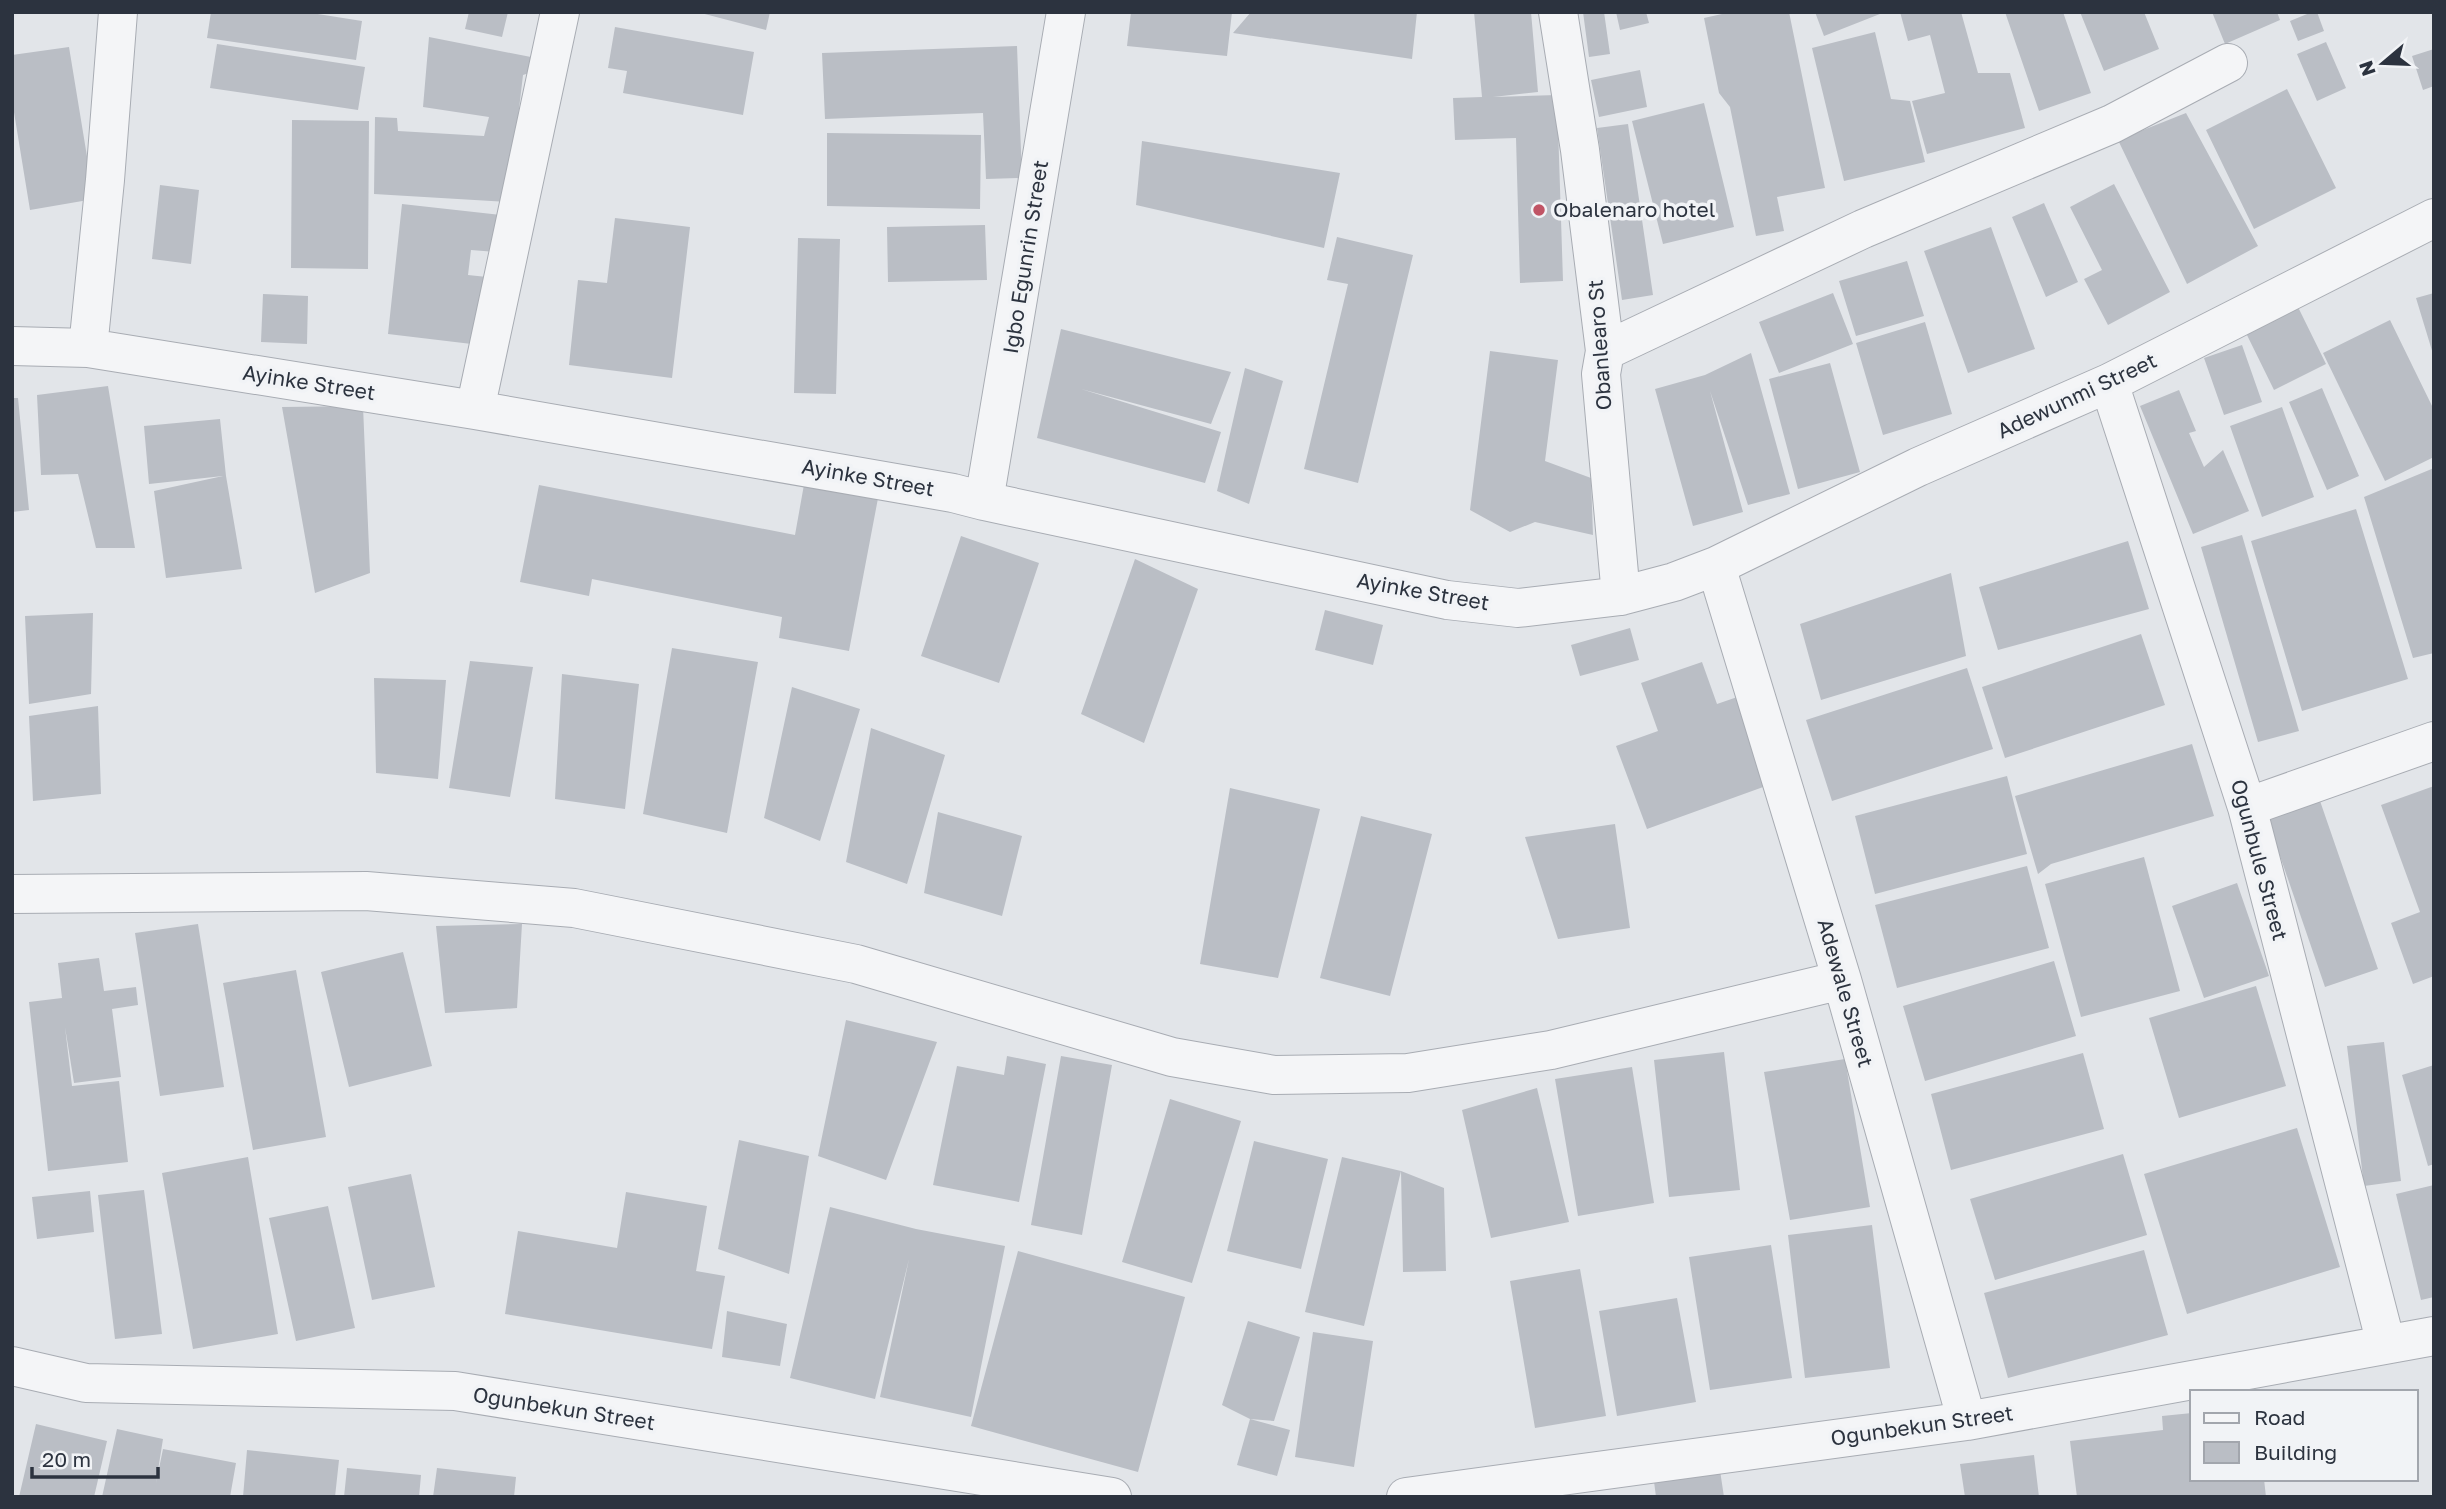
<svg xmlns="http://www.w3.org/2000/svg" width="2446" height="1509" font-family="'Golos Text',sans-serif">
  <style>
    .building { fill: #babec5 }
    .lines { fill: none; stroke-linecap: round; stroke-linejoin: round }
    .street-casing { stroke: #a8acb3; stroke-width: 40 }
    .street { stroke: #f4f5f7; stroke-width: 38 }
    .poi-dot { fill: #c05465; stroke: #f1f3f6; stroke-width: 2.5 }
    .labels { text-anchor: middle; stroke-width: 7; stroke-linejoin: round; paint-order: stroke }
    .poi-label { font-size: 21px; fill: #2c333f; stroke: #f1f3f6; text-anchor: start }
    .street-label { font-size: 21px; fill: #2c333f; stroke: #f1f3f6 }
  </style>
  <rect width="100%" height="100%" fill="#e2e5e9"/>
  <path class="building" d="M211,12H305L362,21L356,60L207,38Z
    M469,12H508L502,37L465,29Z
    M697,12H770L766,30Z
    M1131,12H1232L1227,56L1127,46Z
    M1251,12H1417L1412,59L1233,33Z
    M1474,12H1531L1538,92L1493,97L1557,95L1563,281L1520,283L1516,138L1455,140L1453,98L1482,97Z
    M1583,12H1604L1610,54L1589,57Z
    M1616,12H1646L1649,23L1620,30Z
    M1731,12H1789L1825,188L1777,197L1784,231L1756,236L1730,107L1719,93L1704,18Z
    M1815,12H1885L1824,36Z
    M1900,12H1961L1978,73H2010L2025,128L1927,154L1912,101L1945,93L1930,35L1908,41Z
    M2005,12H2063L2091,93L2039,111Z
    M2080,12H2144L2159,49L2104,71Z
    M2212,12H2277L2280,20L2225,44Z
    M2312,12H2317L2324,31L2298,41L2290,21Z
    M615,27L754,52L743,115L623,93L627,71L608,68Z
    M1875,32L1891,99L1910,101L1925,162L1844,181L1812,48Z
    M429,37L536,58L538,70L523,75L508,202L374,194L375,117L397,118L398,131L484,136L489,117L423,107Z
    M2326,42L2346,88L2317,101L2297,54Z
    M217,44L365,67L358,110L210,88Z
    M1017,46L1022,178L986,179L983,113L825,119L822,53Z
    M69,47L94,199L30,210L12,100V55Z
    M2434,49V86L2423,90L2412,56Z
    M1640,70L1647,107L1599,117L1591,80Z
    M2287,89L2336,188L2254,229L2206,130Z
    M1704,103L1734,227L1663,244L1632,121Z
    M2186,113L2258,246L2187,284L2118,140Z
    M292,120L369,121L368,269L291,268Z
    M1628,124L1653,295L1622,300L1597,128Z
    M827,133L981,135L980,209L827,206Z
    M1142,141L1340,173L1324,248L1136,205Z
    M2114,184L2170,292L2108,325L2084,279L2102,270L2070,207Z
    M160,185L199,190L191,264L152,259Z
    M2044,203L2078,282L2046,297L2012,217Z
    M402,204L501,215L496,252L471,250L468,275L487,277L480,345L388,334Z
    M615,218L690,227L672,378L569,365L578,280L607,283Z
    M985,225L987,280L888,282L887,227Z
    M1991,227L2035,349L1968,373L1924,251Z
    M1337,237L1413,255L1358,483L1304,469L1348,284L1327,280Z
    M798,238L840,239L836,394L794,393Z
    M1907,261L1924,316L1856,336L1839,281Z
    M1833,293L1853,344L1779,373L1759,322Z
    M2434,293V354H2433L2416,298Z
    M263,294L308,296L307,344L261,342Z
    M2297,305L2326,364L2274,390L2245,331Z
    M2390,320L2434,410V457L2385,481L2323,353Z
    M1925,322L1952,414L1883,435L1856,343Z
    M1061,329L1231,372L1211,424L1081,389L1221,432L1205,483L1037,438Z
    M2242,345L2262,402L2224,415L2204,358Z
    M1490,351L1558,360L1545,461L1591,478L1593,535L1535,522L1510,532L1470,510Z
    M1751,353L1790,494L1748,505L1710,391L1743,512L1693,526L1655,389L1705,375Z
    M1830,363L1860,472L1798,489L1769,379Z
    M1245,368L1283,381L1249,504L1217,491Z
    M108,386L135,548H96L78,474L41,475L37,395Z
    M2322,388L2359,476L2327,490L2289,402Z
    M2179,390L2196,431L2189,433L2204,467L2223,450L2249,511L2193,534L2140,406Z
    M12,398H18L29,510L12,512Z
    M363,406L370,573L315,593L282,407Z
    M2282,407L2314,497L2262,517L2230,426Z
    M220,419L226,476L242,569L166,578L154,491L223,476L149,484L144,426Z
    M2434,468V653L2413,658L2364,497Z
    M805,479L879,493L849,651L779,638L782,617L592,579L589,596L520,582L539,485L795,535Z
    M2356,509L2408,679L2302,711L2251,541Z
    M2242,535L2299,731L2258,742L2201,547Z
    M961,536L1039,563L999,683L921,656Z
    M2128,541L2149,609L1998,650L1979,587Z
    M1135,559L1198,589L1144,743L1081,714Z
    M1951,573L1966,656L1821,700L1800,624Z
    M1325,610L1383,625L1373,665L1315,650Z
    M93,613L91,694L29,704L25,616Z
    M1630,628L1639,660L1580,676L1571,645Z
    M2141,634L2165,705L2005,758L1982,687Z
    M672,648L758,662L727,833L643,814Z
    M470,661L533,667L510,797L449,788Z
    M1702,662L1717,704L1746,694L1777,782L1647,829L1616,746L1658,731L1641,683Z
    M1967,668L1993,749L1832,801L1806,720Z
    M562,674L639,684L625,809L555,799Z
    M374,678L446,680L438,779L376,773Z
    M792,687L860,709L820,841L764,818Z
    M98,706L101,794L33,801L29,716Z
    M871,728L945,755L907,884L846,862Z
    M2192,744L2214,816L2051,864L2038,874L2015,796Z
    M2007,776L2027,854L1875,894L1855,816Z
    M2434,786V976L2413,984L2391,923L2420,912L2381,805Z
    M1230,788L1320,809L1278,978L1200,964Z
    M2319,798L2378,969L2325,987L2266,815Z
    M938,812L1022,836L1002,916L924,893Z
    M1361,816L1432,834L1390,996L1320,978Z
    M1615,824L1630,928L1558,939L1525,837Z
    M2144,857L2180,991L2081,1017L2045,884Z
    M2027,866L2049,948L1897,988L1875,905Z
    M2237,883L2269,976L2204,998L2172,906Z
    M198,924L224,1087L160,1096L135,933Z
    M522,924L517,1008L445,1013L436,926Z
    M403,952L432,1066L349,1087L321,972Z
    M99,958L104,991L136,987L138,1005L112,1009L121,1077L74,1083L65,1027L72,1086L119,1081L128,1162L48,1171L29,1002L62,998L58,963Z
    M2054,961L2076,1036L1925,1081L1903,1006Z
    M296,970L326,1137L253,1150L223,983Z
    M2256,986L2286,1086L2179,1118L2149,1018Z
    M846,1020L937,1042L886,1180L818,1156Z
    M2384,1042L2401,1181L2364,1186L2347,1046Z
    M1724,1052L1740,1190L1669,1197L1654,1060Z
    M2083,1053L2104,1129L1951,1170L1931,1094Z
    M1007,1056L1046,1064L1019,1202L933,1185L957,1066L1004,1075Z
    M1061,1056L1112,1065L1082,1235L1031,1225Z
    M1845,1059L1870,1207L1790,1220L1764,1072Z
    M2434,1065V1164L2428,1166L2402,1075Z
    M1632,1067L1654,1203L1578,1216L1555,1079Z
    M1537,1088L1569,1222L1491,1238L1462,1110Z
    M1170,1099L1241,1121L1192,1283L1122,1262Z
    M2297,1128L2340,1267L2187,1314L2144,1174Z
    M739,1140L809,1156L789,1274L718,1249Z
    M1254,1141L1328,1159L1301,1269L1227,1251Z
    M2123,1154L2147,1235L1995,1280L1970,1199Z
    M248,1157L278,1334L193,1349L162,1173Z
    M1342,1157L1401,1171L1444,1188L1446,1271L1403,1272L1401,1171L1364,1326L1305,1312Z
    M411,1174L435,1287L372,1300L348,1187Z
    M2434,1185V1297L2421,1300L2396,1194Z
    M144,1190L162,1334L115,1339L98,1195Z
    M90,1191L94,1232L37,1239L32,1197Z
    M626,1192L707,1206L696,1271L725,1276L712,1349L505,1314L518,1231L617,1248Z
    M328,1206L355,1328L296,1341L269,1218Z
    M830,1207L916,1229L1005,1246L971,1417L880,1397L909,1259L875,1399L790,1378Z
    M1872,1225L1890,1368L1805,1378L1788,1235Z
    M1771,1245L1792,1378L1710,1390L1689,1257Z
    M2144,1250L2168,1335L2008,1378L1984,1293Z
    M1018,1251L1185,1297L1138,1472L971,1426Z
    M1580,1269L1606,1416L1535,1428L1510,1281Z
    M1677,1298L1696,1402L1617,1416L1599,1311Z
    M727,1311L787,1324L780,1366L722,1357Z
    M1248,1321L1300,1337L1274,1421L1250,1419L1290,1430L1277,1476L1237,1465L1250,1419L1222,1405Z
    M1313,1332L1373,1341L1354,1467L1295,1457Z
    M2192,1413V1479H2264L2266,1497H2077L2070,1441L2163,1430L2162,1416Z
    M36,1424L107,1441L94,1497H19Z
    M117,1429L163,1439L156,1483L163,1449L236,1463L230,1497H102Z
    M247,1450L339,1460L335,1497H243Z
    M2034,1455L2039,1497H1965L1960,1464Z
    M1718,1457L1724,1497H1656L1652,1466Z
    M347,1468L421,1475L419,1497H344Z
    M437,1468L516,1477L514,1497H433Z"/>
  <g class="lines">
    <g class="street-casing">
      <path id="street" d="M1558,12L1580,150L1605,351L1601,374L1621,596
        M12,346L88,348L475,410L953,493L984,501L1447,600L1518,608L1621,596L1674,582L1716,566L1918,467L2109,383L2434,218
        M88,348L105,180L118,12
        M1605,351L1863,229L2112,124L2228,63
        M2109,383L2247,807L2386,1344
        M475,410L560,12
        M984,501L1066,12
        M1716,566L1842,980L1967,1421
        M2247,807L2434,741
        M12,894L366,891L574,908L856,964L1172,1057L1274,1075L1408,1073L1551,1050L1842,980
        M12,1366L86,1383L455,1391L1112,1497
        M1406,1497L1967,1421L2434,1336"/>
    </g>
    <use href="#street" class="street"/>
  </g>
  <circle class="poi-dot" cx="1539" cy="210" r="7"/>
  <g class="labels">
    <g class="poi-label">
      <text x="1553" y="217">Obalenaro hotel</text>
    </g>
    <g class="street-label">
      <text transform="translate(1026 257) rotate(-81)" y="7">Igbo Egunrin Street</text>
      <text transform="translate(1600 345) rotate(-94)" y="7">Obanlearo St</text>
      <text transform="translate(309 383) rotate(9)" y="7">Ayinke Street</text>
      <text transform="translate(2077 396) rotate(-25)" y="7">Adewunmi Street</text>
      <text transform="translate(868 478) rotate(10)" y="7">Ayinke Street</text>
      <text transform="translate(1423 592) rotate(10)" y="7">Ayinke Street</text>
      <text transform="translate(2259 860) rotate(75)" y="7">Ogunbule Street</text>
      <text transform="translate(1845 993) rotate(74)" y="7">Adewale Street</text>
      <text transform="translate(564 1409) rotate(9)" y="7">Ogunbekun Street</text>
      <text transform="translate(1922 1426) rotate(-8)" y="7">Ogunbekun Street</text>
    </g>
  </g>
  <rect width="2446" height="1509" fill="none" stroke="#2c333f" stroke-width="28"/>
  <rect x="2190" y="1390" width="228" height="91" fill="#f1f3f6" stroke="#a2a6ad" stroke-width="2"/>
  <rect x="2204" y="1413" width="35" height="10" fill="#f4f5f7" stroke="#a2a6ad" stroke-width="2"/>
  <text x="2254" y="1425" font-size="21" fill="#2c333f">Road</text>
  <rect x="2204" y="1442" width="35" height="21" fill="#babec5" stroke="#a2a6ad" stroke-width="2"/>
  <text x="2254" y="1460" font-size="21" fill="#2c333f">Building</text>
  <g transform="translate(2383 63) rotate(251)" stroke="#f1f3f6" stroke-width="5" paint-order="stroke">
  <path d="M0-5L12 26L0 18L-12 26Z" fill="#2c333f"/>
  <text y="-10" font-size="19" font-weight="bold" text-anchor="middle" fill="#2c333f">N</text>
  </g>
  <path d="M32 1467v10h126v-10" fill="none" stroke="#2c333f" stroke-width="3.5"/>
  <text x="42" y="1467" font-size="21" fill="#2c333f" stroke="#f1f3f6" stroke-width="5" paint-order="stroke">20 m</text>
</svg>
